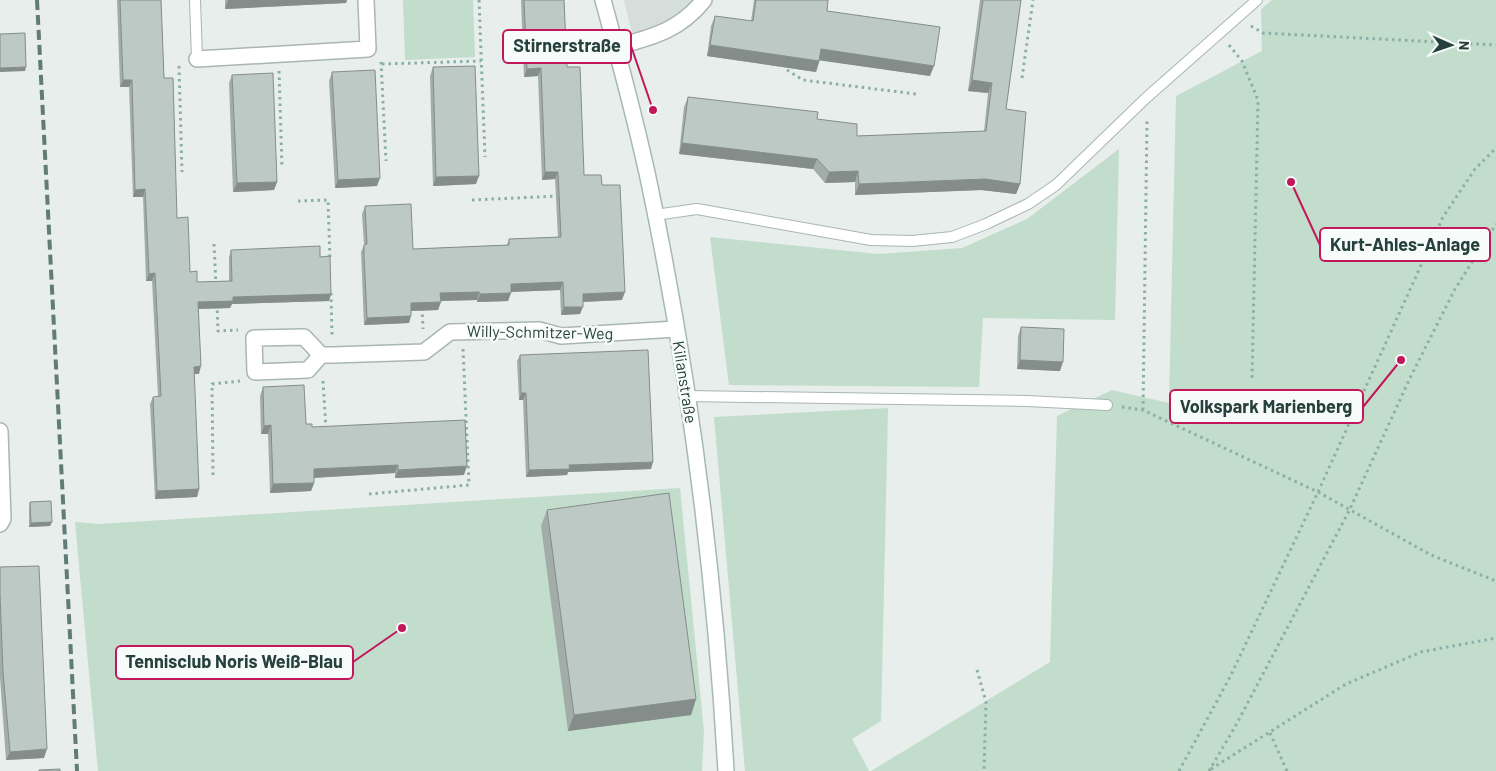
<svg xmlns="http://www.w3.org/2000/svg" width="1496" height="771" font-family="Barlow,sans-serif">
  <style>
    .built { fill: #d5dedb }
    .green { fill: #c2ddcb }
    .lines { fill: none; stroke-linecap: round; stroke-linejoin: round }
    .service-casing { stroke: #a9b6b3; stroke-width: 12 }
    .minor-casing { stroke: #a9b6b3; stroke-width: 18 }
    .secondary-casing { stroke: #a6b9b4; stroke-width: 18 }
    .path { stroke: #8aafa7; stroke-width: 3; stroke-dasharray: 2.5 4; stroke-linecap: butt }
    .service { stroke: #fff; stroke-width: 10 }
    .minor { stroke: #fff; stroke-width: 15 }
    .secondary { stroke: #fff; stroke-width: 15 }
    .rail { stroke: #617b76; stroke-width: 4; stroke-dasharray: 10 5; stroke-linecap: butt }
    .wall { fill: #a2ada9 }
    .shaded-wall { fill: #848d8a }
    .building { fill: #bcc9c5; stroke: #848d8a }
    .labels { text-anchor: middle; stroke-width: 5; stroke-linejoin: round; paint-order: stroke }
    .street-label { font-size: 16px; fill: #26403b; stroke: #f7fbf9 }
    .leader { fill: none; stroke: #c2185b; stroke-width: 2 }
    .callout-dot { fill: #c2185b; stroke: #f7fbf9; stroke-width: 2 }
    .callout { fill: #f7fbf9; stroke: #c2185b; stroke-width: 2 }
    .callout-label { font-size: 18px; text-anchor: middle; font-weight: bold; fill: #26403b }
  </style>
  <rect width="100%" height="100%" fill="#e7eeeb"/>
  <path class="built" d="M624,0H703L699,9L633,37Z"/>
  <path class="green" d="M403,0H473L475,57L405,60Z
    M1272,0H1496V771H871L1050,662L1057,416L1112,390L1169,403L1176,96L1262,51L1261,9Z
    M1119,149L1115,320L983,318L979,387L729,385L710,237L878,254L962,248L1027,219Z
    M888,408L881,721L852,739L869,771H745L714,417Z
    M680,488L704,732L702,771H98L75,522L99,524Z"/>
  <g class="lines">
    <g class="service-casing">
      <path id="service" d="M195,0L197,59
        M655,215L697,209L871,240L912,241L952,237L986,224L1028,204L1056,185L1146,98L1257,0
        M687,396L1027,401L1107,405"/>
    </g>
    <g class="minor-casing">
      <path id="minor" d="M616,47C652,37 679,31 704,0
        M197,59L368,49L366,0
        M321,355L308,370L255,372L254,338L304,337L321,355H333L424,352L450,332L539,330L561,336L676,329
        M0,431L3,519L0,524"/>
    </g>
    <g class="secondary-casing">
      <path id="secondary" d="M603,0C620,62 637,124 650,187C690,379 715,575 726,771"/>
    </g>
    <path class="path" d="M479,0L485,157
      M1251,26L1263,33L1496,45
      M1229,45L1242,61L1258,100L1252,379
      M381,62L386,161
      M382,64L481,61
      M179,66L182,172
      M787,70L803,80L916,94
      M279,71L282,168
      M1022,78L1033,0
      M472,200L559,196
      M298,201L328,200L330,259
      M214,244L216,286
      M331,293L332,337
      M217,304L218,331L238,330
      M422,308L423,329
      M323,381L326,429
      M1122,407L1143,410L1318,492L1431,555L1496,581
      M1143,410L1147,121
      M213,475L212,384L240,381
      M369,494L469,485L463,349
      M977,670L986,702L984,771
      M1270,733L1287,771
      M1211,769L1346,684L1421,652L1496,638
      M1179,771L1230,677L1318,492L1443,217L1475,169L1496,148
      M1209,771L1236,725L1349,511L1410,378L1455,289L1496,224"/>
    <use href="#service" class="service"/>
    <use href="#minor" class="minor"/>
    <use href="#secondary" class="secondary"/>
    <path class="rail" d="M37,0L77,771"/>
  </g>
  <path class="wall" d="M117,0H161L164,78L177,218L190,272L197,282L229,281V257L231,250L320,257L331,294L329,301L232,304L230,308L199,309V374H194L199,489L197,497L155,499L150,404L153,397L158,396L152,281H146L143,197H133L129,87H120Z
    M225,0H347L346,3L225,9Z
    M521,0H564L567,67L584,175L602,185L622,300L583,302L580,314L561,315L560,290L511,292L508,301L477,302V300L440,301L438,310L411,311L409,323L364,325L361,252L364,245L362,214L365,206L413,249L507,245L509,239L558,237L555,179L542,180L538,76L524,77Z
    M754,0H828L827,11L930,76L820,60L816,72L707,56L711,26L715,16L751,21Z
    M980,0H1021L1006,109L1020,184L1016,194L981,190L855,195V182L825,183L813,169L679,154L684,107L688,97L817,119L857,136L984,131L988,93L968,91Z
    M433,67L476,184L433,186L430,76Z
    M332,72L377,186L335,188L329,81Z
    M232,75L277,182L274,190L233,192L229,83Z
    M1021,327L1060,371L1017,369L1018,336Z
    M520,355L651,469L568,472L567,475L526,477L523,400H519L517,361Z
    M263,387L306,424L312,427L464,475L395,478V473L314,478V483L311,491L270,493L268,434H261L260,396Z
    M30,502L52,522L50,526L29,527V507Z
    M547,510L696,699L691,715L568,731L541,526Z
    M0,567L44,758L6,760L0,678Z"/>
  <path class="shaded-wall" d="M228,0H347L346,3L225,9Z
    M710,45L819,61L816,72L707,56Z
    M821,49L934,66L930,76L817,60Z
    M26,67L25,71L0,72V68Z
    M541,68L538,76L524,77L527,69Z
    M123,80H132L129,87H120Z
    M972,80L992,83L988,93L968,91Z
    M682,143L817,159L813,169L679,154Z
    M858,171L855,182L825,183L829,172Z
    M545,172H558L555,179L542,180Z
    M479,176L476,184L433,186L436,177Z
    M380,178L377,186L335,188L338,180Z
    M985,179L1020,184L1016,194L981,190L855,195L859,184Z
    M277,182L274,190L233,192L237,183Z
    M145,189L143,197H133L135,190Z
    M155,273L152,281H146L149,274Z
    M563,282L560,290L508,292L511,284Z
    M479,292L477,300L437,301L440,293Z
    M625,292L622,300L580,302L583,294Z
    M511,293L508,301L477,302L480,294Z
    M331,294L329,301L232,304L230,308L196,309L198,302L233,297Z
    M441,302L438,310L408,311L411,303Z
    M564,307H583L580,314L561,315Z
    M411,316L409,323L364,325L367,318Z
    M1020,360L1063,362L1060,371L1017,369Z
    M201,366L199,374H191L194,367Z
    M521,393H526L523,400H519Z
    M271,425L268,434H261L264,426Z
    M653,462L651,469L568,472L567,475L526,477L529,470L569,465Z
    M398,465L395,473L310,478L314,469Z
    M467,466L464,475L395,478L398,470Z
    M314,483L311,491L270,493L273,484Z
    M199,489L197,497L155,499L157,491Z
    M52,522L50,526L29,527L31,523Z
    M696,699L691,715L568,731L574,715Z
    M47,749L44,758L6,760L10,752Z"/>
  <path class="building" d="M120,0H161L164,78H173L177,218L188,217L190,272L197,271V282L232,281L231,250L320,246V257L330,256L331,294L233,297V301L198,302L201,366L194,367L199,489L157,491L153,397L161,396L155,273L149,274L145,189L135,190L132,80H123Z
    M524,0H564L567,67H580L584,175H601L602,185H620L625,292L583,294V307H564L563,282L511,284V293L480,294L479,292L440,293L441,302L411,303V316L367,318L364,255V245L367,244L365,206L411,204L413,249L509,245V239L561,237L558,172H545L541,68L527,69Z
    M756,0H828L827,11L940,27L934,66L821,49L819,61L710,45L715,16L753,21Z
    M983,0H1021L1006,109L1026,112L1020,184L985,179L859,184L858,171L829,172L817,159L682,143L688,97L818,112L817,119L857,124V136L986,131L992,83L972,80Z
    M25,33L26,67L0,68V34Z
    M475,66L479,176L436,177L433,67Z
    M375,70L380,178L338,180L332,72Z
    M273,73L277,182L237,183L232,75Z
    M1021,327L1064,329L1063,362L1020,360Z
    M648,350L653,462L569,465L570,469L529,470L526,393H521L520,355Z
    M304,385L306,424H312V427L465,420L467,466L398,470V465L314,469V483L273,484L271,425L264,426L263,387Z
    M669,493L696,699L574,715L547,510Z
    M51,501L52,522L31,523L30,502Z
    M39,566L47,749L10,752L3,672L0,594V567Z
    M60,769V771H39V770Z"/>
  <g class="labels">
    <g class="street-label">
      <text transform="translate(540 332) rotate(1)" y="6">Willy-Schmitzer-Weg</text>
      <text transform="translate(685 382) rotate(81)" y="6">Kilianstraße</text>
    </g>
  </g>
  <path class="leader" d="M653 110L631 46M1291 182L1320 245M1401 360L1363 407M402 628L353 662"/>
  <g class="callout-dot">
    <circle cx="653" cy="110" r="5"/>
    <circle cx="1291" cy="182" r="5"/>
    <circle cx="1401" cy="360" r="5"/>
    <circle cx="402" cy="628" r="5"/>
  </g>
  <g class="callout">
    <rect x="503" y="30" width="128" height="33" rx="5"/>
    <rect x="1320" y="228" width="170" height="33" rx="5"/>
    <rect x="1170" y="390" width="193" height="33" rx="5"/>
    <rect x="116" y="646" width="237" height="33" rx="5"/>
  </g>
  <g class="callout-label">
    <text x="567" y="52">Stirnerstraße</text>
    <text x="1405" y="251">Kurt-Ahles-Anlage</text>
    <text x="1266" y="413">Volkspark Marienberg</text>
    <text x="234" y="668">Tennisclub Noris Weiß-Blau</text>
  </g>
  <g transform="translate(1451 45) rotate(92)" stroke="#f7fbf9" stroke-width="4" paint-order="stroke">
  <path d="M0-4L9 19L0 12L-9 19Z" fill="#26403b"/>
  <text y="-8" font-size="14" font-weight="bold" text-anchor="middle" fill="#26403b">N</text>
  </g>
</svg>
